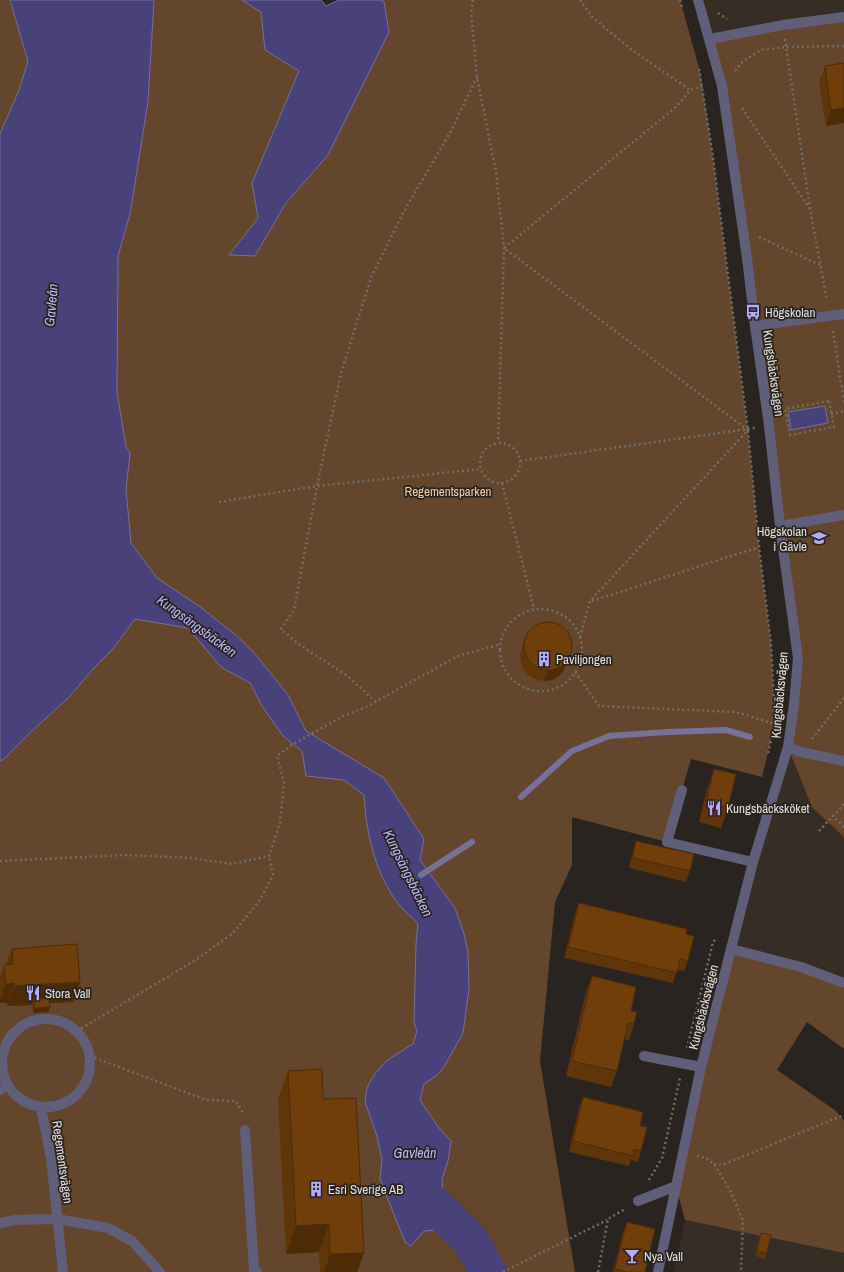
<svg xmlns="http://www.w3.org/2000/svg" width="844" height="1272" font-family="'Archivo Narrow',sans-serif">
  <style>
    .built { fill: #362d25 }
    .green { fill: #64462d }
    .water { fill: #49427a; stroke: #777197 }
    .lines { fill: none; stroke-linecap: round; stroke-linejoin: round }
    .stream { stroke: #777197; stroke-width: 6 }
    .river { stroke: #49427a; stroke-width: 37 }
    .path { stroke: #716d69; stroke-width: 2.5; stroke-dasharray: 2 3; stroke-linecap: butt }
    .service { stroke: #605e79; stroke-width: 10 }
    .minor { stroke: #605e79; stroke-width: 10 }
    .tertiary { stroke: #605e79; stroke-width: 10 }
    .wall { fill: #603509 }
    .shaded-wall { fill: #4e2b07 }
    .building { fill: #703e0a; stroke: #4e2b07 }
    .labels { text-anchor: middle; stroke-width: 3.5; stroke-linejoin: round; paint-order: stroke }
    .poi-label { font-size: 13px; fill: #e2dfdc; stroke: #292420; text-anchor: start }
    .street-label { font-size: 13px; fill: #e2dfdc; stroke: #292420 }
    .park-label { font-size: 13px; fill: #fbcba6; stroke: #292420 }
    .water-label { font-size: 14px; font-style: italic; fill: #bdb7fd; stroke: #292420 }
  </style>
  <rect width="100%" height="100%" fill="#292420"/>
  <path class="built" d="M703,0H844V983L731,949L818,654Z
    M685,1220L844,1253V1272H674Z"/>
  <path class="green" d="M0,0H10L28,61L19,90L0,134Z
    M154,0H242L261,12L265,50L299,71L252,183L258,218L229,255L255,256L286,203L328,155L384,2L381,0H680L700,71L712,150L748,430L759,547L771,643L775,724L762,777L691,759L667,842L572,817V865L555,902L540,1061L575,1272H0V761L4,759L33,730L69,697L94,668L112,650L152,596L157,578L131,543L126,490L130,453L126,447L117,392L118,256L130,214L148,102Z
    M844,17V837L812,807L788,747L798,658L755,326L710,39Z
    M731,949L844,983V1049L807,1022L777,1070L836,1111L844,1121V1253L685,1220L676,1186Z"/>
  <path class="water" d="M10,0H154L148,102L130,214L118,256L117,392L126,447L130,453L126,490L131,543L157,578L199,606L237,636L256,655L288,695L306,731L384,778L424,839L420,860L455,908L464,934L468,952L469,989L463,1033L444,1067L436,1076L424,1084L420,1100L439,1128L451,1141L448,1161L442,1179L443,1193L454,1210L484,1233L464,1246L435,1230L424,1231L411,1246L405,1242L380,1179L382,1160L377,1136L365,1102L367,1088L374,1075L386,1061L413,1044L417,1031L414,1022L416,944L418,923C413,918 407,914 402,908C376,879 366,833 364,795L344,780L306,776L302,751L283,736L262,706L250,683L221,667L188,628L135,619L112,650L94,668L69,697L33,730L4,759L0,761V134L19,90L28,61Z
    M242,0H321L326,6L339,0H381L384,2L389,32L328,155L286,203L255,256L229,255L258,218L252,183L299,71L265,50L261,12Z
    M825,406L828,423L791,430L788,412Z"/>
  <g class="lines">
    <path class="stream" d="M521,797L572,751L609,736L667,732L726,730L750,737
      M421,875L472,842"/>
    <path class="river" d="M434,1204L471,1241L488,1272"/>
    <path class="path" d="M473,0L471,13L477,77L496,172L504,248L498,442
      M580,0L592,17L632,50L690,90
      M680,0L682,7
      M718,13L727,19
      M785,39L810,209L827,300
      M699,69L712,150L748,430L759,547L771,643L775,719
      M735,71L743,61L761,50L786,47L844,46
      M742,108L810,209
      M759,237L820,265
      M833,331L844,403
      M829,401L834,427L790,435L785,409Z
      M831,414L844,411
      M480 463a20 20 0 1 1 40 0a20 20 0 1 1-40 0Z
      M520,461L755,428
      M502,483L534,609
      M219,502L317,486L481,469
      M592,601L759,547
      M500 650a41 41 0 1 1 82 0a41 41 0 1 1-82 0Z
      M580,637L590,601L748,430L504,248L677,106L690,90L703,86
      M575,672L599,706L736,712L775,724
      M376,702L346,675L297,643L281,629L294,610L317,486L341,373L371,278L403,213L451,131L477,77
      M812,739L844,698
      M768,753L772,736
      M832,815L844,827
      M819,831L844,804
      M0,861L127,855L192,858L232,864L269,856L280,823L284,783L277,756L293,744L343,716L366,707L458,656L501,644
      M77,1031L194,961L232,934L260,900L273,875L269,856
      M687,1048L713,942L717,938
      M90,1056L206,1100L236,1101L242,1111L243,1115
      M697,1156L706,1158L714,1164L730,1190L743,1221L741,1270
      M714,1164L722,1165L844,1115
      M649,1180L662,1158L680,1078
      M503,1272L607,1220
      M598,1272L608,1219L625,1209"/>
    <path class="service" d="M755,326L844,314
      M780,526L844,515
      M788,747L801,752L844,761
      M682,790L667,842L753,862
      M644,1056L701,1067
      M0,1090L7,1085
      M245,1130L254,1270L257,1272
      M638,1201L676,1186
      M0,1223L15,1220L57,1219L108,1228L132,1241L160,1272"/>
    <path class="minor" d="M710,39L783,25L844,17
      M731,949L801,967L844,983
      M2 1063a44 44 0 1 1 88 0a44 44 0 1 1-88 0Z
      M41,1108L51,1158L63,1272"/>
    <path class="tertiary" d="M658,1272L701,1067L753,862L788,747L794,704L798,658L780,526L769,426L755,326L747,258L722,86L698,0"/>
  </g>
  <path class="wall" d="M825,66L844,123L826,126L819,82Z
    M525,637L568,663L564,670L559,676L552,680L544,681L537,680L529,676L524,670L521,663L520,655L522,648Z
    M714,769L728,808L721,828L699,822L707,789Z
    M636,841L690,871L686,882L629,868L633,851Z
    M579,903L686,934L688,961L684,971L677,970L673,983L564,958L575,914Z
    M12,949L80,982L73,1002L50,1003L48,1012L33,1013L32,1005L7,1006V1003H0V976L4,965L6,964Z
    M592,976L631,1011L634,1024L629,1040L624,1039L617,1071L611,1087L566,1076L586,992Z
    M288,1071L323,1099L364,1253L357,1272H320L319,1252L286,1254L278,1099Z
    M583,1097L640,1126L641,1151L638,1162L631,1160L629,1166L569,1152L579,1108Z
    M627,1222L645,1272H613L623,1232Z
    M761,1233L767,1253L765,1259L755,1256L759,1238Z"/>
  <path class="shaded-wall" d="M844,108V123L826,126L831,110Z
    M571,652L564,670L559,676L552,680L544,681L548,670Z
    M80,982L73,1002L35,1004L34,999L32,1005L7,1006L14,986Z
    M14,983L7,1003H0V999L6,984Z
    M50,1007L48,1012L33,1013L35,1008Z
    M329,1224L319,1252L286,1254L296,1226Z
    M364,1253L357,1272H324L330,1254Z"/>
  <path class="building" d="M844,63V108L831,110L825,66Z
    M524 646a24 24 0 1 1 48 0a24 24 0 1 1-48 0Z
    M714,769L736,774L728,808L706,802Z
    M636,841L694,854L690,871L632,858Z
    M579,903L687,929L686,934L694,936L688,961L680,959L677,973L568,947Z
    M77,944L80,982L14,986V983L6,984L4,965L13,964L12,949Z
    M592,976L636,987L631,1011L637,1012L634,1024L628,1023L617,1071L572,1061Z
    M49,998L50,1007L35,1008L34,999Z
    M322,1069L323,1099L356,1098L364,1253L330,1254L329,1224L296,1226L288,1071Z
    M583,1097L643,1112L640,1126L647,1127L641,1151L634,1149L633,1156L573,1141Z
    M627,1222L655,1229L645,1272H624V1271L615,1269Z
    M761,1233L771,1235L767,1253L757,1251Z"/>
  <defs>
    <g id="bus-bare" transform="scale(1.2)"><path d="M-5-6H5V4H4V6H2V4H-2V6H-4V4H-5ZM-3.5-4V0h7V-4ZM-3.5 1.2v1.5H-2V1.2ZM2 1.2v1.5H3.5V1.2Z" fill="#b4acf9" stroke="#292420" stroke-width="2.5" paint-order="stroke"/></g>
    <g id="university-bare" transform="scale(1.2)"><path d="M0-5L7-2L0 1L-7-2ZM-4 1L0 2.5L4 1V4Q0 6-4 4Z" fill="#b4acf9" stroke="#292420" stroke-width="2.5" paint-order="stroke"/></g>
    <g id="building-bare" transform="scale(1.2)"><path d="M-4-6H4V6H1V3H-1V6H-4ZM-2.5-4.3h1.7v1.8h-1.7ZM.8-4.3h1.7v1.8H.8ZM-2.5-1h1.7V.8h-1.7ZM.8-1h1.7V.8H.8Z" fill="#b4acf9" stroke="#292420" stroke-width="2.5" paint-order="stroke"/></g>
    <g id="restaurant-bare" transform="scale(1.2)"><path d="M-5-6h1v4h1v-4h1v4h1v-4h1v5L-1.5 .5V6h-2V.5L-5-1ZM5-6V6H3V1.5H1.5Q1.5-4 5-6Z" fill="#b4acf9" stroke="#292420" stroke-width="2.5" paint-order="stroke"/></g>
    <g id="bar-bare" transform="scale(1.2)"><path d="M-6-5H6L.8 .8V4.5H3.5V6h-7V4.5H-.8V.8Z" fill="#b4acf9" stroke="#292420" stroke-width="2.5" paint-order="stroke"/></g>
  </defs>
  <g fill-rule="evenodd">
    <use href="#bus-bare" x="753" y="312"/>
    <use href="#university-bare" x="819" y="538"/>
    <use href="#building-bare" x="544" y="659"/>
    <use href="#restaurant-bare" x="714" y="808"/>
    <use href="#restaurant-bare" x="33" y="993"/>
    <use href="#building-bare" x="316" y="1189"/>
    <use href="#bar-bare" x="632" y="1256"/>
  </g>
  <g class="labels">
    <g class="poi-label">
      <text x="765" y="317">Högskolan</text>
      <text x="807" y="536" text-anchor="end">Högskolan<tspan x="807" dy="15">i Gävle</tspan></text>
      <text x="556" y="664">Paviljongen</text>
      <text x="726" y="813">Kungsbäcksköket</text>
      <text x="45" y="998">Stora Vall</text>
      <text x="328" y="1194">Esri Sverige AB</text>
      <text x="644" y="1261">Nya Vall</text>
    </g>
    <g class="street-label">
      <text transform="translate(774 373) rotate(82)" y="5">Kungsbäcksvägen</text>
      <text transform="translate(779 695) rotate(-85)" y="5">Kungsbäcksvägen</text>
      <text transform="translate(703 1007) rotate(-76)" y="5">Kungsbäcksvägen</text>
      <text transform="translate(63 1162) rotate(82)" y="5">Regementsvägen</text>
    </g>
    <g class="park-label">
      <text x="448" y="496">Regementsparken</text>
    </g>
    <g class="water-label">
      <text transform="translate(51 305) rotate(-85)" y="5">Gavleån</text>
      <text transform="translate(197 626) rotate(36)" y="5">Kungsängsbäcken</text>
      <text transform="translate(408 873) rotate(64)" y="5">Kungsängsbäcken</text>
      <text x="415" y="1158">Gavleån</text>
    </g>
  </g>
</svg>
